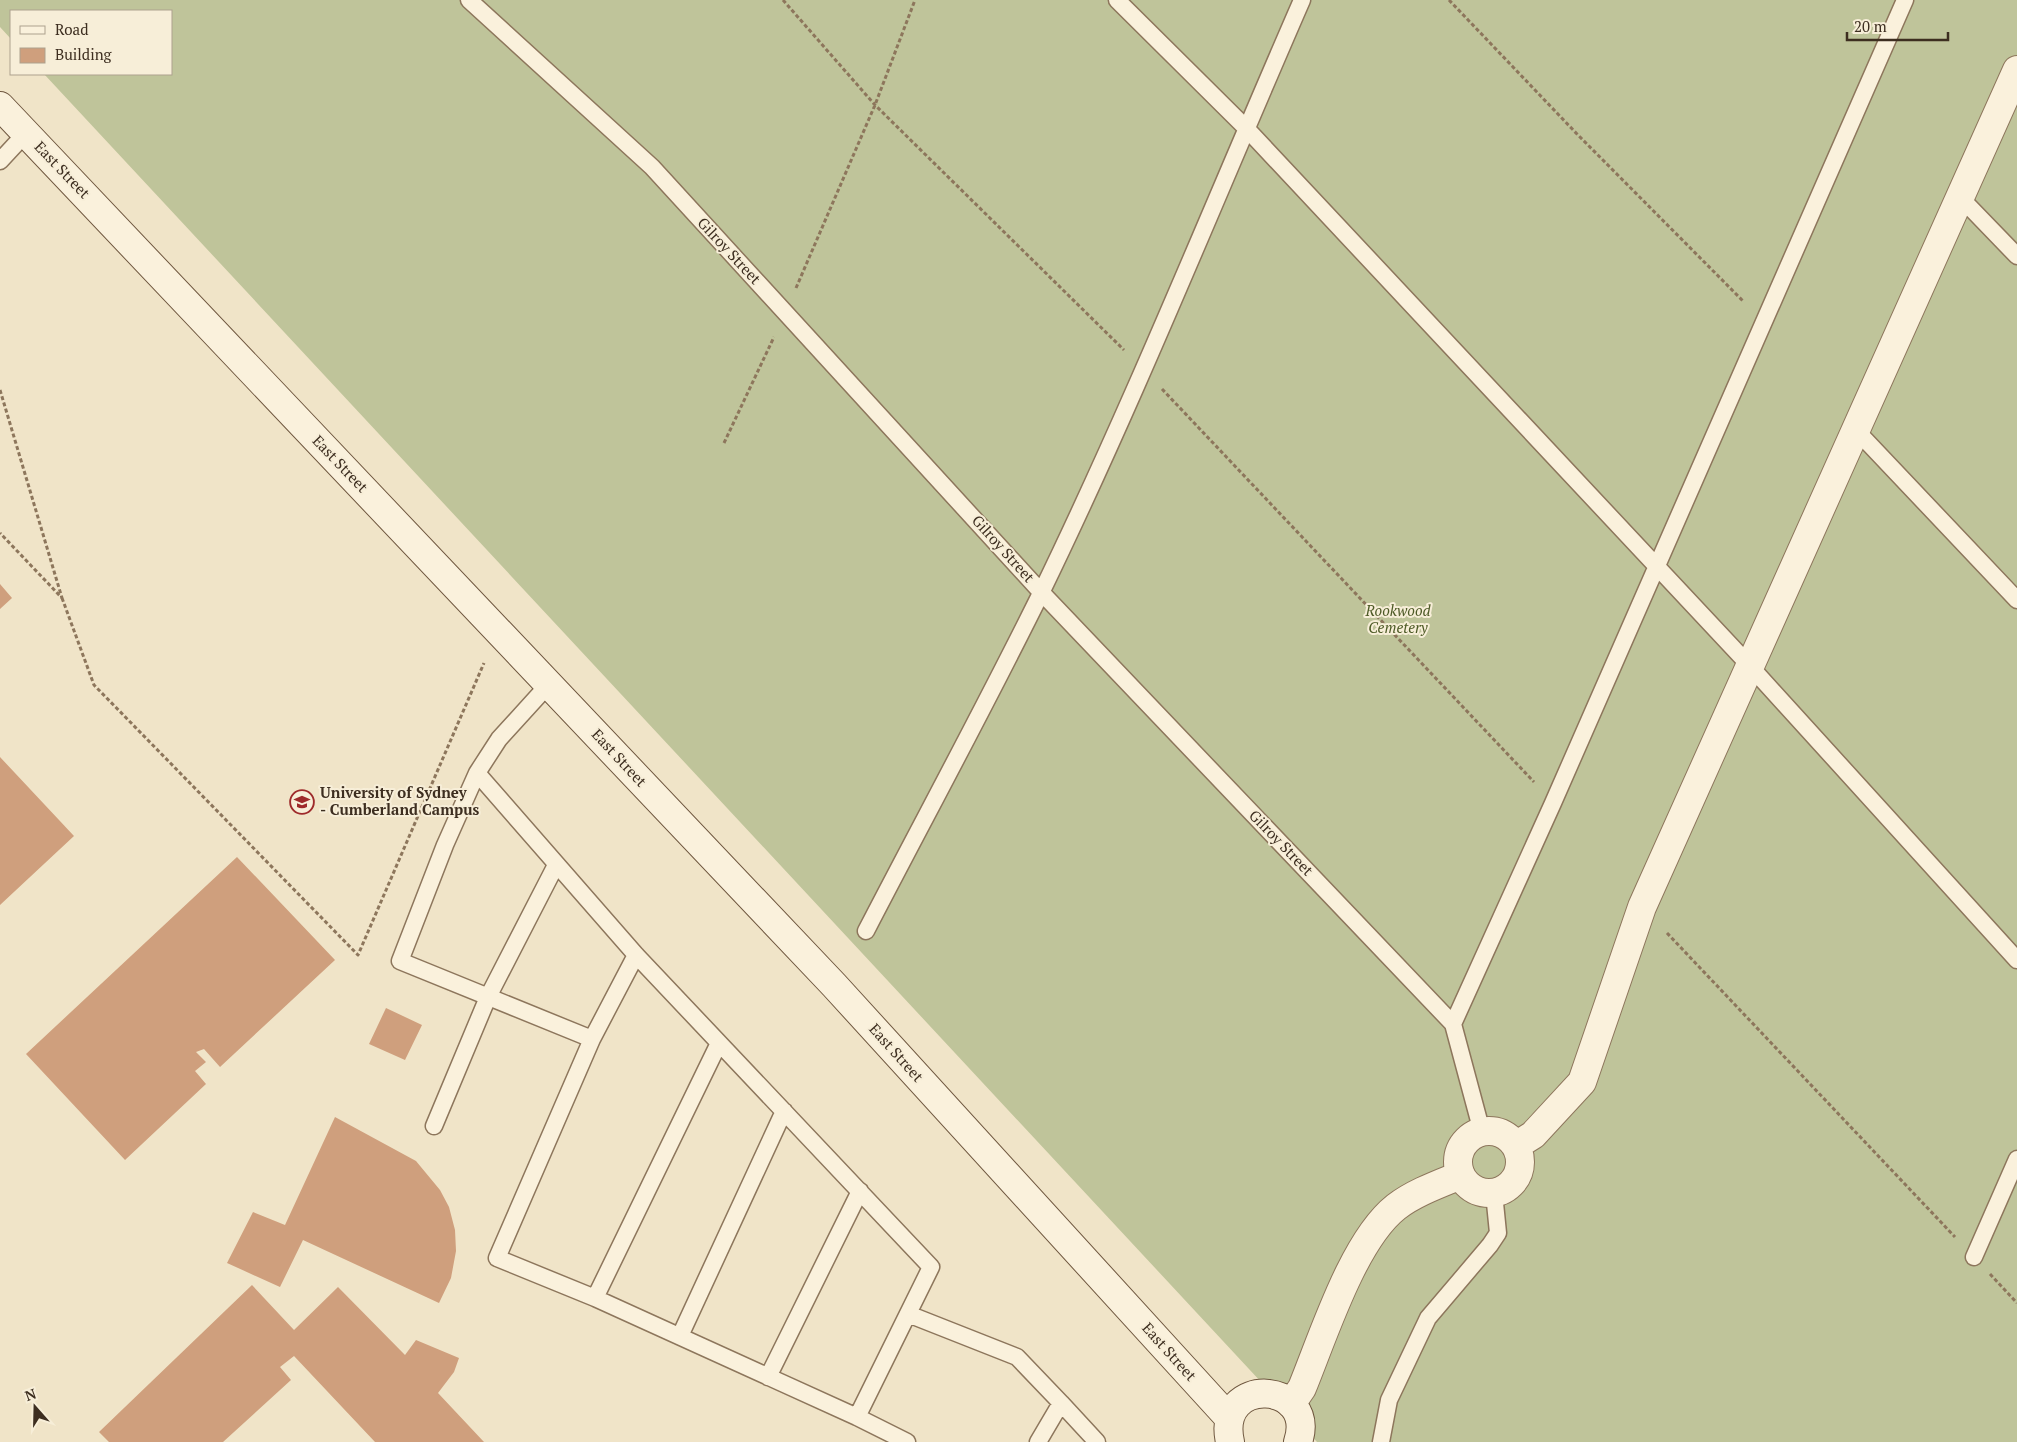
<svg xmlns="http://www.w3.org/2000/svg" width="2017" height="1442" font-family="'PT Serif',serif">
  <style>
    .cemetery { fill: #bfc49a }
    .building { fill: #cf9f7d }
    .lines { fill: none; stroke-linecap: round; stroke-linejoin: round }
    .service-casing { stroke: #8d765c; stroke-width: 19 }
    .minor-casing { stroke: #8d765c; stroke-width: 30 }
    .secondary-casing { stroke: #6f573f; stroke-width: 30 }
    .path { stroke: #8d765c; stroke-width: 3; stroke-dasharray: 4 2.5; stroke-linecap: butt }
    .service { stroke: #faf1dc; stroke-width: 16 }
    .minor { stroke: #faf1dc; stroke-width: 28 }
    .secondary { stroke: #faf1dc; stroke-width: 28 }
    .labels { text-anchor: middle; stroke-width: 4; stroke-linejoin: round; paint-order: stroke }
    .street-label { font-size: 15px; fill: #3d2e20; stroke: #f7eed8 }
    .park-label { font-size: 15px; font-style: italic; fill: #4d5a26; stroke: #f7eed8 }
    .poi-label { font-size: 15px; font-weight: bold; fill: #3d2e20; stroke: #f7eed8; text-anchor: start }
  </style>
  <rect width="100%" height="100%" fill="#f0e4c8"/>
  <path class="cemetery" d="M0,0H2017V1442H1317L44,74H171V11H11V39L0,27Z"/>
  <path class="building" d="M0,584L12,598L0,609Z
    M0,757L74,836L0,905Z
    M237,857L335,960L220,1067L204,1049L196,1052L206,1062L195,1071L206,1084L125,1160L26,1054Z
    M386,1008L422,1025L405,1060L369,1044Z
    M335,1117L416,1161L440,1190L449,1207L455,1230L456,1251L451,1278L439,1303L303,1240L280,1287L227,1263L253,1212L285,1225Z
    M252,1285L294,1330L338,1287L405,1355L416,1340L459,1358L454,1372L438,1393L484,1442H375L294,1356L280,1367L291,1380L223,1442H109L99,1432Z"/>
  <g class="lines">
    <g class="service-casing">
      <path id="service" d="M469,0L652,167L1041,592L1453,1024L1482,1132
        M1117,0L1246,128L1750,666L2017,960
        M0,161L26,133
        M1960,197L2017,256
        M1856,430L2017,600
        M549,684L499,739L477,773L636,955L931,1267L857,1417L907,1442
        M477,773L445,845L400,961L592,1039L497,1258L595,1298
        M866,931C925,817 986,705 1042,591C1136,397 1216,197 1302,0
        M1453,1024L1553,803L1905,0
        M592,1039L636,955
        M719,1043L595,1298L857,1417
        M434,1126L488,997L556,865
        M1974,1257L2017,1159
        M908,1314L1017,1357L1061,1403L1038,1442
        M680,1336L784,1111
        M768,1377L860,1191
        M1061,1403L1097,1442
        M1381,1442L1389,1400L1428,1318L1490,1245L1498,1233L1494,1193"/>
    </g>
    <g class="minor-casing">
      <path id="minor" d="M1458 1162a31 31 0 1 1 62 0a31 31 0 1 1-62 0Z
        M1517,1145L1533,1135L1582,1082L1642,907L2017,70
        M1291,1404L1302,1388C1323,1337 1353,1241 1396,1207C1414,1193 1439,1184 1461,1175"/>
    </g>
    <g class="secondary-casing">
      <path id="secondary" d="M0,106L834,985L1229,1418
        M1230,1442C1215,1374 1318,1381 1298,1442"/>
    </g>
    <path class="path" d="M783,0L875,105L1124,350
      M1449,0L1577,134L1744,302
      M796,288L875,105L915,0
      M1162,389L1534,782
      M0,390L62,598L0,533
      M724,443L774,337
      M62,598L94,685L358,955L484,663
      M1667,933L1955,1237
      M1990,1274L2017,1303"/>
    <use href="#service" class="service"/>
    <use href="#minor" class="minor"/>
    <use href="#secondary" class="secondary"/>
  </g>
  <defs>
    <g id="university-ring" transform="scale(1.25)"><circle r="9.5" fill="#f7eed8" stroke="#9e2a2b" stroke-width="1.5"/><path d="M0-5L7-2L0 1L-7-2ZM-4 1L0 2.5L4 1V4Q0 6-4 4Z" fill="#9e2a2b"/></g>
  </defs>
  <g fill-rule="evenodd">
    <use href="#university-ring" x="302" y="802"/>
  </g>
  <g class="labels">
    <g class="street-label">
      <text transform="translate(62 170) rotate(46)" y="5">East Street</text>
      <text transform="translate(729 251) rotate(47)" y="5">Gilroy Street</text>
      <text transform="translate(340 464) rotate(46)" y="5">East Street</text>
      <text transform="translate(1003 549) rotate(48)" y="5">Gilroy Street</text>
      <text transform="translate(619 758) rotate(47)" y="5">East Street</text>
      <text transform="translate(1281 843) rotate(46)" y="5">Gilroy Street</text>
      <text transform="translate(896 1053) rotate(48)" y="5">East Street</text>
      <text transform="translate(1169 1352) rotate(48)" y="5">East Street</text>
    </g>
    <g class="park-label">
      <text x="1398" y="616">Rookwood<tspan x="1398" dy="17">Cemetery</tspan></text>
    </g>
    <g class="poi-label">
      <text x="320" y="798">University of Sydney<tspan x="320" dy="17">- Cumberland Campus</tspan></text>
    </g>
  </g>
  <rect x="10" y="10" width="162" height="65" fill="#f7eed8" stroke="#ada18e"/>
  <rect x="20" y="26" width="25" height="8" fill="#faf1dc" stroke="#ada18e"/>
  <text x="55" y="35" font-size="15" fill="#3d2e20">Road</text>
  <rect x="20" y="48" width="25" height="15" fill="#cf9f7d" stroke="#ada18e"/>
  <text x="55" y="60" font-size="15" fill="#3d2e20">Building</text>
  <g transform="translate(35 1407) rotate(340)" stroke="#f7eed8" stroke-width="4" paint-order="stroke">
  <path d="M0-4L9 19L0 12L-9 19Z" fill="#3d2e20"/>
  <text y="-8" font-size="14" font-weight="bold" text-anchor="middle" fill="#3d2e20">N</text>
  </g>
  <path d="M1847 32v8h101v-8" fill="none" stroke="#3d2e20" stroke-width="2.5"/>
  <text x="1854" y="32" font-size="15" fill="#3d2e20" stroke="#f7eed8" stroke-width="4" paint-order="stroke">20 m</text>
</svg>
